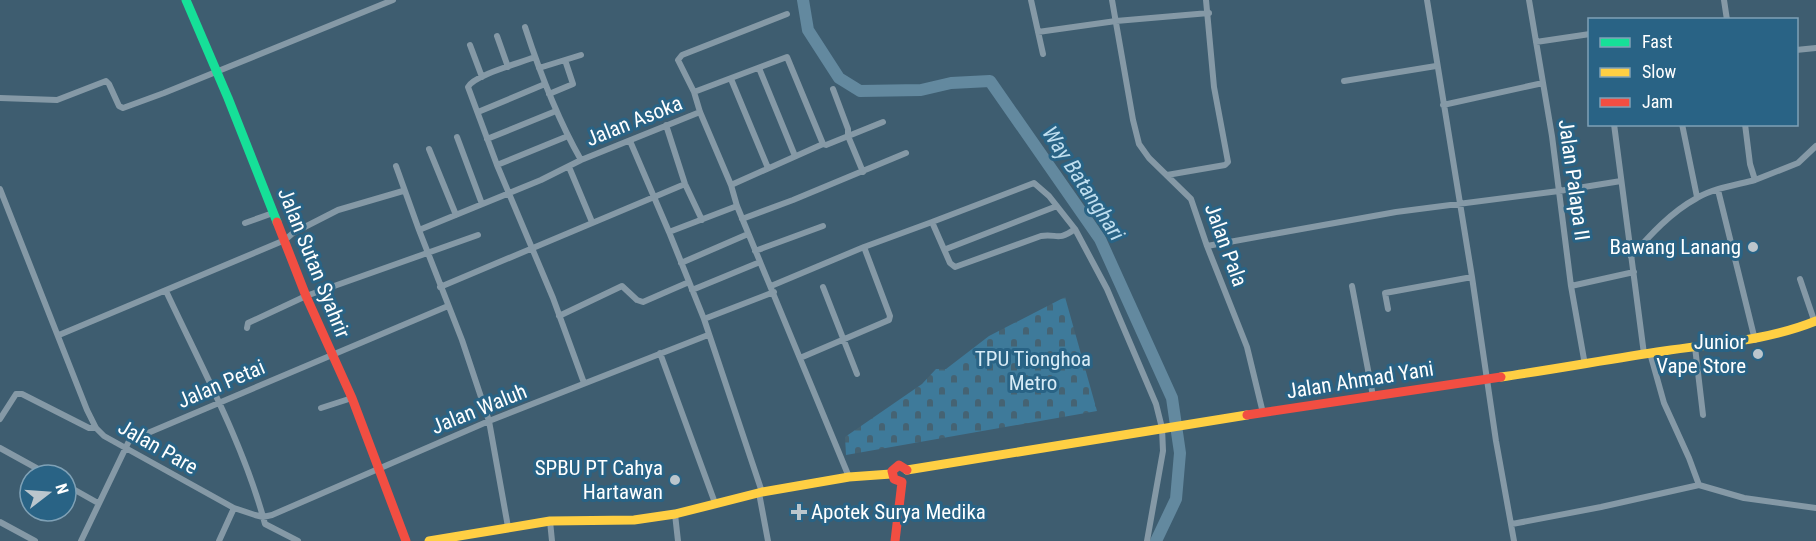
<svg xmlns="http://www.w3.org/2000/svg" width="1816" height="541" font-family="'Roboto Condensed',sans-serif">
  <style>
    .cemetery { fill: url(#cemetery-stones) }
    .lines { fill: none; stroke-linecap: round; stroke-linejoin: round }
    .river { stroke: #63899f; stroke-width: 12 }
    .street { stroke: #8599a6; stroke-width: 6 }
    .fast { stroke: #16e098; stroke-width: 9 }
    .slow { stroke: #ffcf43; stroke-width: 9 }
    .jam { stroke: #f24e42; stroke-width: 9 }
    .poi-dot { fill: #bbc6cd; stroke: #296385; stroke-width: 2 }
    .labels { text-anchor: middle; stroke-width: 6; stroke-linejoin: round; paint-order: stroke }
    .street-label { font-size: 21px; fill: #fff; stroke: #296385 }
    .poi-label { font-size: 21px; fill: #fff; stroke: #296385; text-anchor: end }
    .park-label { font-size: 21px; fill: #d7ebf6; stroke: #296385 }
    .water-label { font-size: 22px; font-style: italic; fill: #bfdeef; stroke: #296385 }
  </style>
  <defs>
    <pattern id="cemetery-stones" width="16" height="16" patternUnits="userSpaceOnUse" patternTransform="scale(1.5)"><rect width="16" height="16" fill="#3e7a9a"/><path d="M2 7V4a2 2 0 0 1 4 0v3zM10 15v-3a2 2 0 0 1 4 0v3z" fill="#456373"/></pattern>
  </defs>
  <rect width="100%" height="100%" fill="#3e5d70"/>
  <path class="cemetery" d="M1065,297L1097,411L846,455L845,437L922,384L936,369H946L989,336Z"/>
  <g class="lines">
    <path class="river" d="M803,0L808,30L839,78L860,91L921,90L951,83L990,81L1100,239L1172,398L1180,453L1176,499L1156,541"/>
    <path class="street" d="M1031,0L1043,54
      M1112,0L1133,120L1139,144L1149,158L1191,199L1207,246L1247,347L1263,413
      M1427,0L1472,277L1496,441L1514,541
      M1529,0L1552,136L1571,286L1585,365
      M1724,0L1727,20
      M787,14L682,55L678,60L694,92L700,112L731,185L737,206L849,477
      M525,27C540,73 557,118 581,160
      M1038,32L1116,21L1209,13
      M497,36L508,67
      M1536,42L1590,34
      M470,45L482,77
      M1796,50L1816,48
      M535,57C520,63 474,75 468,87L497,165L553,298L584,383
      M539,68L581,55
      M759,68L795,156
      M731,79L768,168
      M1344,81L1436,66
      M833,89L848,129V136L863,172
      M694,92L787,57L823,144
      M549,94L573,84L565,60
      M0,98L57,100L106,81L109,84L119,106L123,108L164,93L393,0
      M1443,105L1543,83
      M478,112L545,84
      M1614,124L1644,354
      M1682,124L1697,197
      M666,125L685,184L702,220
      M457,137L482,204
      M487,139L556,111
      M630,141L669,232L704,319L762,492
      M429,149L456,215
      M497,165L568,136
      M396,166L419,230
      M569,167L592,222
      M1167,175L1225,165L1228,162L1214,87L1206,0
      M1755,180L1798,163L1816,146
      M731,185L823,144L826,145L883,122
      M0,189L87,410L96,428L104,436L234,508L255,515L263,517L272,515L489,421L708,335
      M1718,190L1755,340
      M742,219L793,200L906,153
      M932,222L1034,183L1049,196L1075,229L1107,289L1156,404L1162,428L1163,451L1147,541
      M245,223L273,213
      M669,232L737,206
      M1207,246L1396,212L1559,191L1621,181
      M946,249L1057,206
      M755,251L823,226
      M1631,257C1650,235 1671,212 1697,198C1714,188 1736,185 1755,180L1750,164L1745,124
      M681,263L748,234
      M1800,279L1815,323
      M771,286L864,247L932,222L950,263L955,267L1041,236C1057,233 1057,242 1075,229
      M1352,286L1373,396
      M1571,286L1634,272
      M440,287L685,184
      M823,287L857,374
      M692,290L760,262
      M166,291C201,366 244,445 265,524L298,541
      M1388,309L1385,293L1472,277
      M559,316L622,286L637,300L643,302L689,282
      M704,319L774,292
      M247,328L248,323L306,296L478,235
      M59,335L285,240L293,233L338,210L403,191
      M1695,347L1703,415
      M660,353L715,503
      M1650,353L1664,403L1689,458L1699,485
      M800,358L889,320L890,316L864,247
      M321,408L352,398
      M0,419L16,394H22L89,428H96
      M0,448L49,475
      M66,485L98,503
      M759,493L768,541
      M675,514L678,541
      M550,521L552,541
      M0,522L35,541
      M1512,524L1601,507L1699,485L1744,498L1816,508
      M508,527L489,421L462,340L419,230L541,180L581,160L700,112
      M81,541L129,441L448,306
      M219,541L234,508"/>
    <path class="fast" d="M186,0L228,98L277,222"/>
    <path class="slow" d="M1501,377C1556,369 1610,359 1664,351C1716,343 1767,341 1816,321
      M907,470L1247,415
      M429,541L550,521L634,520L675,514L762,492L849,477L891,474"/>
    <path class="jam" d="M277,222L306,296L352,398L406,541
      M1247,415L1501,377
      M902,482L894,479L892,471L899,465L907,470
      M895,541L902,482"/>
  </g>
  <g class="poi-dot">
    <circle cx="1753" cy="247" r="6"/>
    <circle cx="1758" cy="354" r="6"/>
    <circle cx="675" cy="480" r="6"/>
    <path d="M796 503h6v6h6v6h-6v6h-6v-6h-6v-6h6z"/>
  </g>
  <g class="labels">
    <g class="street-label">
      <text transform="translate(634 121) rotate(-22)" y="7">Jalan Asoka</text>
      <text transform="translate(1574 180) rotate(82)" y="7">Jalan Palapa II</text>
      <text transform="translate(1226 245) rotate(70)" y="7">Jalan Pala</text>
      <text transform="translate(314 263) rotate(68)" y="7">Jalan Sutan Syahrir</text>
      <text transform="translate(1360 380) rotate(-9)" y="7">Jalan Ahmad Yani</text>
      <text transform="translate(221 384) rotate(-23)" y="7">Jalan Petai</text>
      <text transform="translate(479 409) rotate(-22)" y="7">Jalan Waluh</text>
      <text transform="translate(158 447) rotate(30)" y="7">Jalan Pare</text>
    </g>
    <g class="poi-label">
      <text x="1741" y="254">Bawang Lanang</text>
      <text x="1746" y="349">Junior<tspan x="1746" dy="24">Vape Store</tspan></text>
      <text x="663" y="475">SPBU PT Cahya<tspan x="663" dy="24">Hartawan</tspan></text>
      <text x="811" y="519" text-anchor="start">Apotek Surya Medika</text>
    </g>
    <g class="park-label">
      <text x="1033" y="366">TPU Tionghoa<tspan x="1033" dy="24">Metro</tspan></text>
    </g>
    <g class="water-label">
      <text transform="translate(1084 183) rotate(57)" y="8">Way Batanghari</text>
    </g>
  </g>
  <rect x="1588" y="18" width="210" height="108" fill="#296385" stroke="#7fa1b6" stroke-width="1.5"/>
  <rect x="1600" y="38" width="30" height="9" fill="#16e098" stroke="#7fa1b6" stroke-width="1.5"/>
  <text x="1642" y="48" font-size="18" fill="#ffffff">Fast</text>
  <rect x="1600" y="68" width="30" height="9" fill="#ffcf43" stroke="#7fa1b6" stroke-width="1.5"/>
  <text x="1642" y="78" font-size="18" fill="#ffffff">Slow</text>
  <rect x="1600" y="98" width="30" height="9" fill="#f24e42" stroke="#7fa1b6" stroke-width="1.5"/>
  <text x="1642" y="108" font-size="18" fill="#ffffff">Jam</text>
  <g transform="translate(48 493) rotate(73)"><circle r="28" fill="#296385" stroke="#7fa1b6" stroke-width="1.5"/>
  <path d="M0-4.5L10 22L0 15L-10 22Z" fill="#bbc6cd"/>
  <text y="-9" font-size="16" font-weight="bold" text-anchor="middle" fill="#ffffff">N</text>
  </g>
</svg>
